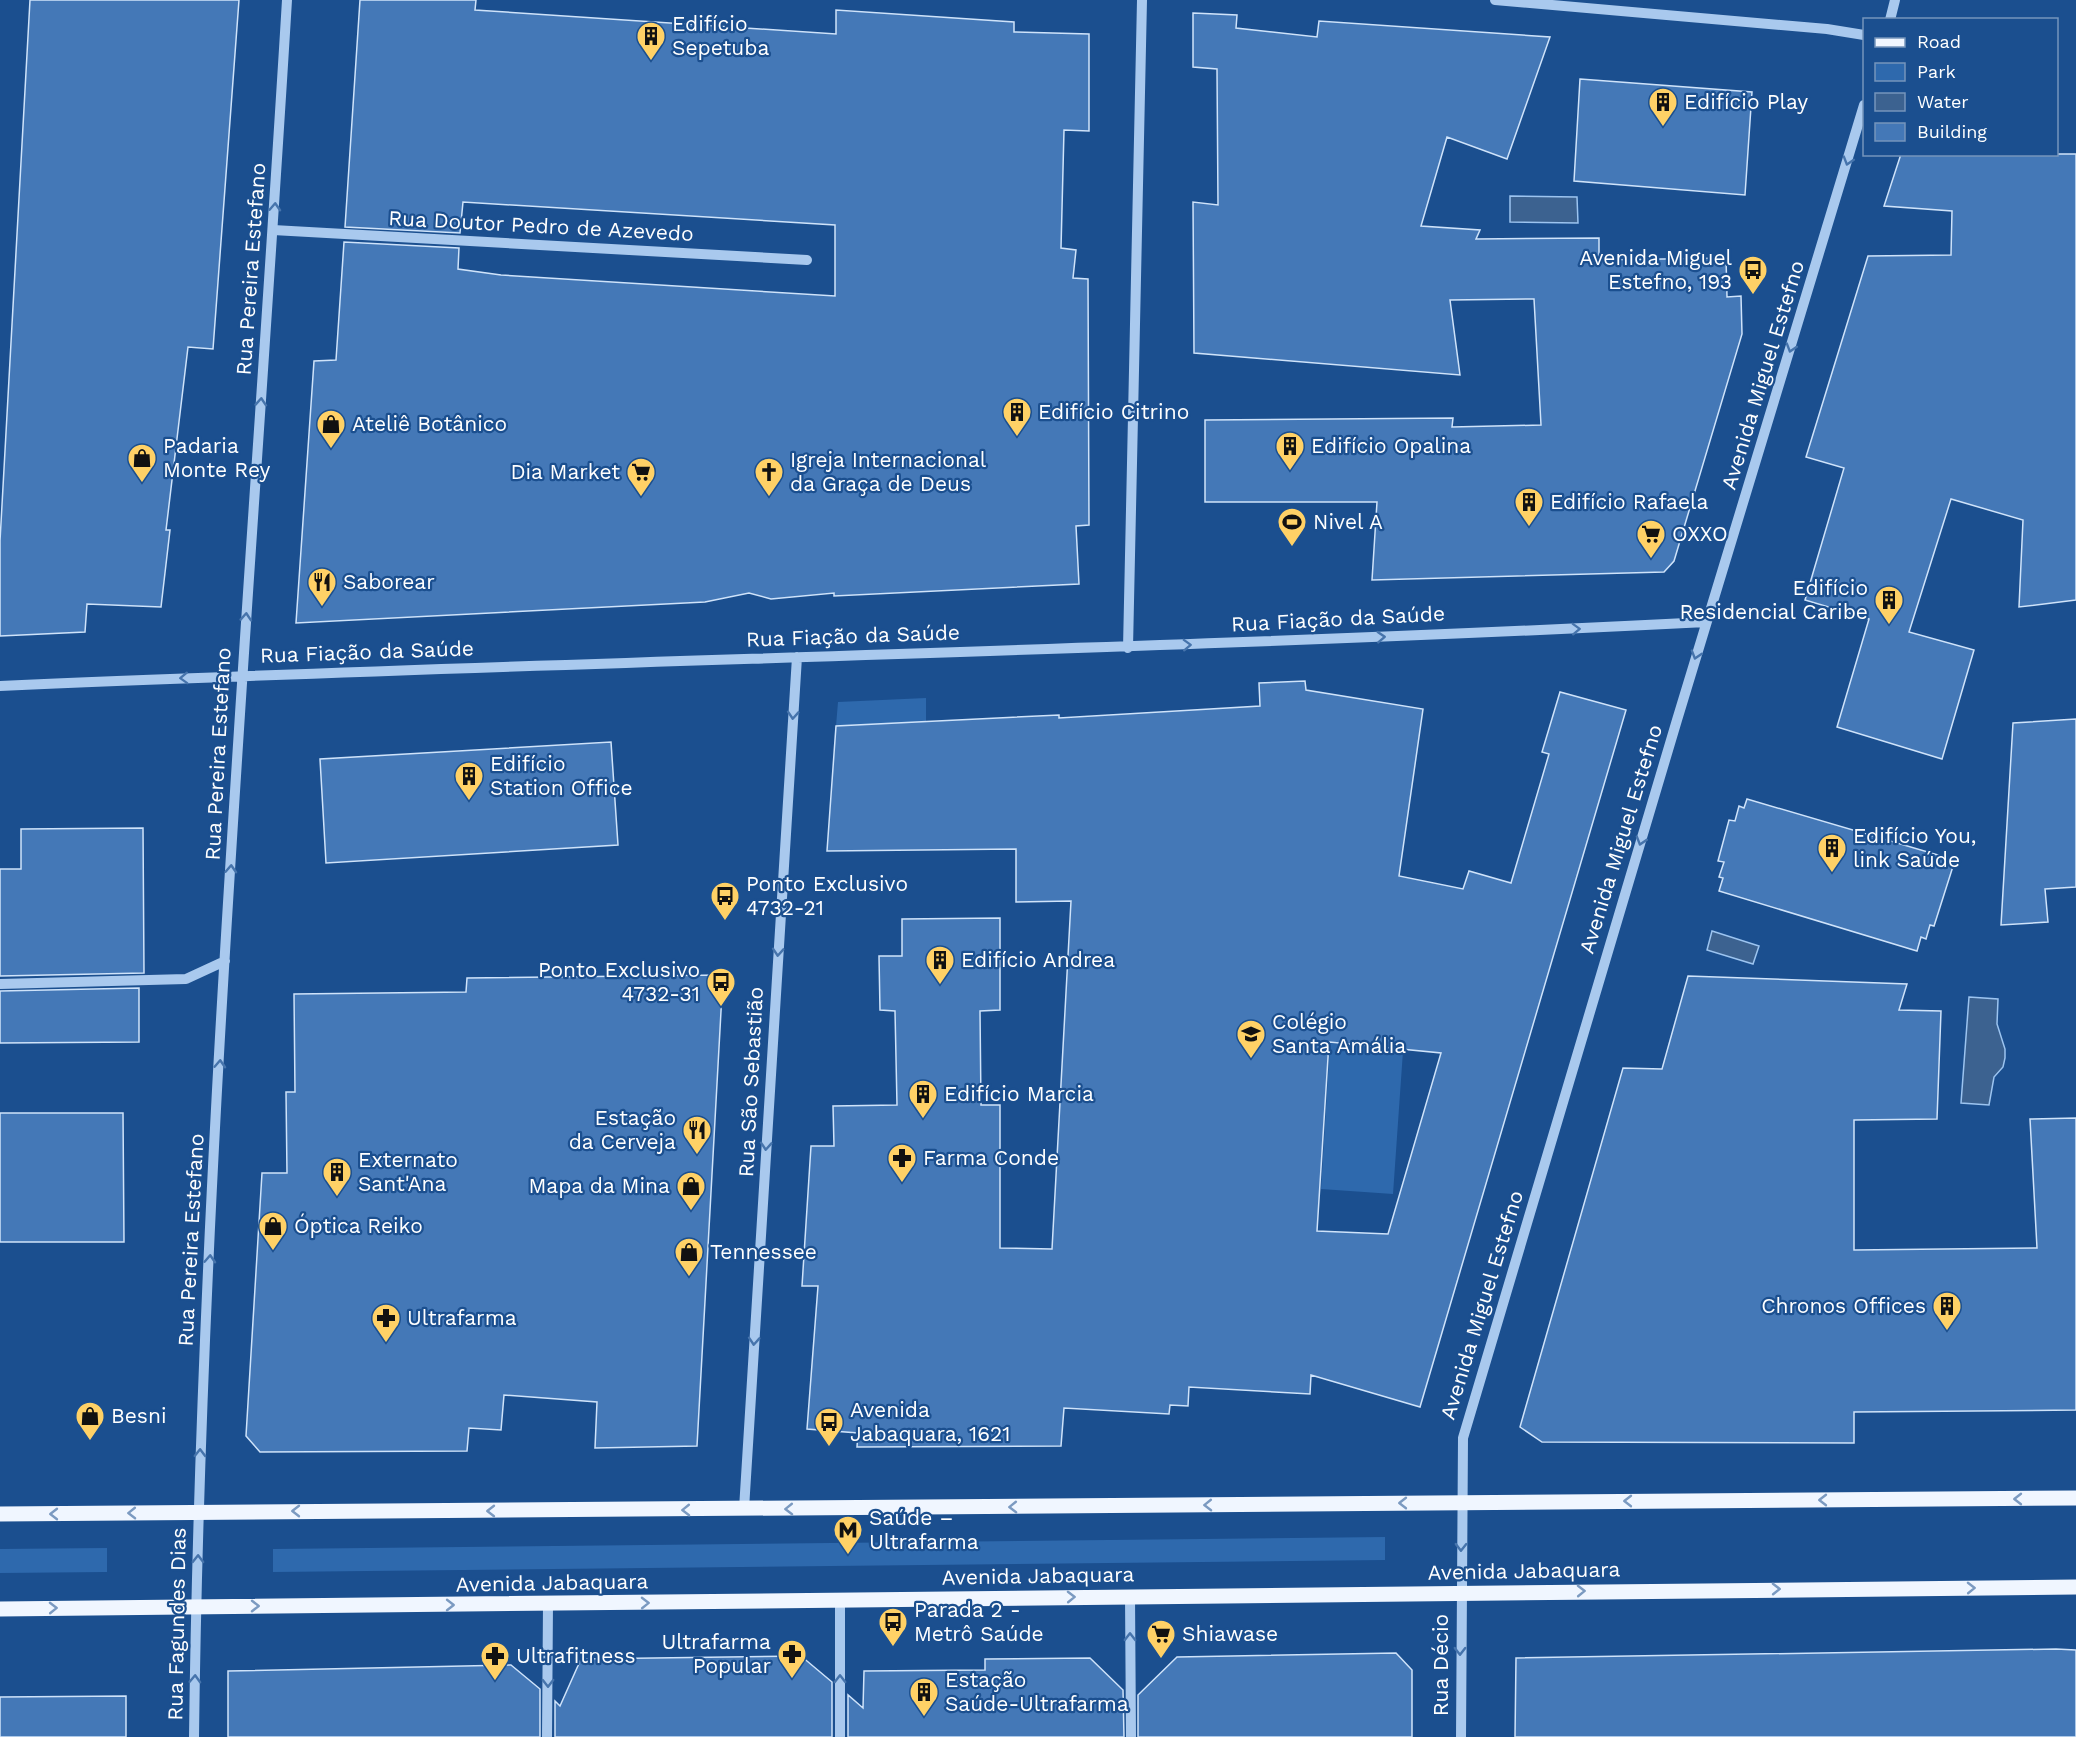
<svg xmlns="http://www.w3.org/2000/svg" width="2076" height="1737" font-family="'Work Sans',sans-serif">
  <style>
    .green { fill: #2e69ad }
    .water { fill: #3c6290; stroke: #9cc4f0; stroke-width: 1.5 }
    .building { fill: #4478b7; stroke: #cfe3fa; stroke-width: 1.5; fill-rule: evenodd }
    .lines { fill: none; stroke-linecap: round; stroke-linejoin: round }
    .minor { stroke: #a9c9ee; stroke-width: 10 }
    .major { stroke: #f0f6ff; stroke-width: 15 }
    .oneway { stroke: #4674ac }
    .oneway2 { stroke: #7b9ac1 }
    .labels { text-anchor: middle; stroke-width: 4.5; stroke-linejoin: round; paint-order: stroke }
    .poi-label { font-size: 21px; fill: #fff; stroke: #1b4f8f; text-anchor: start }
    .street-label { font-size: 21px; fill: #fff; stroke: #1b4f8f }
  </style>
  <rect width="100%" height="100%" fill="#1b4f8f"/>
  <path class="green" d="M926,698V722L836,726L838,702Z
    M1330,1043L1403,1051L1393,1194L1321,1189Z
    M1385,1537V1560L273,1572V1549Z
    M107,1548V1572L0,1573V1549Z"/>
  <path class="water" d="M1510,196L1577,197L1578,223L1510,222Z
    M1712,931L1759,946L1753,964L1707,950Z
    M1969,997L1998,999L1997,1024L2005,1049V1058L2003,1067L1994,1077L1989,1105L1961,1103Z"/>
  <path class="building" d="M30,0H239L213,349L188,347L166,530H170L161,607L87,604L85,632L0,636V541Z
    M360,0H476L475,10L836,34V10L1014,22V32L1089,34V131L1064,130L1061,248L1076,250L1073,278L1088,279L1089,525L1076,526L1079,584L834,596V593L771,599L749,593L705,602L296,623L314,361L336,360L344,242L459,248L458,269L501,275L835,296V225L463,202L460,233L345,227Z
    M1193,13L1237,15L1236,28L1317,37L1319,21L1550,37L1507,159L1447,137L1421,226L1480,230L1476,239L1599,238V260L1726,258L1727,297L1741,296L1742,334L1674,561L1664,572L1372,580L1377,502H1205V420L1453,418L1452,427L1541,425L1534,299L1450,300L1460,375L1194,353L1193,202L1218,205L1217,69L1193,67Z
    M1580,79L1752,92L1745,195L1574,181Z
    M1901,154H2076V600L2019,607L2023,520L1951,499L1909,632L1974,650L1942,759L1837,727L1869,619L1805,600L1844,468L1806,457L1868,256L1951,255L1952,211L1884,206Z
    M1305,681L1306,690L1423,709L1399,876L1463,889L1469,871L1511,883L1549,754L1542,752L1560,692L1626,710L1420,1407L1311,1375L1310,1394L1189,1387L1188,1406L1170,1405L1169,1414L1064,1408L1061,1446L857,1447L858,1433L807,1429L818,1286H802L811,1146H834L833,1106L897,1105L895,1011L880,1010L879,956H902V919L1000,918V1010L980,1011L981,1105H1000V1248L1052,1249L1071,901L1016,902V849L827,851L836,726L1059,715V718L1260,706L1259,683ZM1329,1042L1441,1053L1388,1234L1317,1231Z
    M2076,719V887L2045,889L2048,922L2001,925L2013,723Z
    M611,742L618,845L326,863L320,759Z
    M1747,799L1955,860L1934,926L1930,925L1926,939L1921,937L1917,951L1719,891L1723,878L1719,877L1724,862L1718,861L1729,820L1735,821L1739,806L1744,808Z
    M143,828L144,973L0,976V869H21V829Z
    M723,975L697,1446L595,1448L597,1402L504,1395L501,1430L469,1428L467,1451L260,1452L246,1436L262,1173H287L286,1092H295L294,994L466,992L467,978Z
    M1688,976L1907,984L1899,1010L1941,1011L1937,1119L1854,1120V1250L2037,1248L2030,1119L2076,1118V1410L1854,1412V1443L1542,1442L1520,1427L1623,1068L1662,1069Z
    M139,988V1042L0,1043V991Z
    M0,1113H123L124,1242H0Z
    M2056,1649L2076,1650V1737H1515L1516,1658Z
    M1396,1653L1412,1670V1737H1138V1695L1177,1657Z
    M801,1656L832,1682V1737H555V1701L560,1706L581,1659Z
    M1090,1658L1123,1690L1124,1737H848V1695L863,1708L864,1671L985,1670V1659Z
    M511,1665L540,1689V1737H228V1671Z
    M126,1696V1737H0V1697Z"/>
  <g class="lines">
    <path class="minor" d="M1495,0L1827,29L1864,35
      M1890,20L1895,0
      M273,230L807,260
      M1128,648L1142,0
      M0,686C569,661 1138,651 1706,622
      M0,984L186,979L225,961
      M744,1509L797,657
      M1130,1596L1131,1737
      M840,1601V1737
      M194,1737C201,1157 252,579 287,0
      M547,1737L548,1604
      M1461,1737L1463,1438L1677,720L1864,105"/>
    <path class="major" d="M0,1514L2076,1498
      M0,1609L2076,1587"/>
  </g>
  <defs><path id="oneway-chevron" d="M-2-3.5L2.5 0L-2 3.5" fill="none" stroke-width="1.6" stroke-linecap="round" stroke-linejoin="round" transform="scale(1.5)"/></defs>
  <g class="oneway">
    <use href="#oneway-chevron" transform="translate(1848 161) rotate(107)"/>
    <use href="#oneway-chevron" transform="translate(275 207) rotate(-87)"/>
    <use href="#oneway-chevron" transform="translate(1791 348) rotate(107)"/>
    <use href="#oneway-chevron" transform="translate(261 402) rotate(-86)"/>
    <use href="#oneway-chevron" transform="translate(246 617) rotate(-86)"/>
    <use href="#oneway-chevron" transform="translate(1576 629) rotate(-2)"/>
    <use href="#oneway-chevron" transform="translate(1381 637) rotate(-3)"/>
    <use href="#oneway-chevron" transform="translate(1187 645) rotate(-2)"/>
    <use href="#oneway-chevron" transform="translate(1696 655) rotate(107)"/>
    <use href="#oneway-chevron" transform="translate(184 678) rotate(178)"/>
    <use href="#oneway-chevron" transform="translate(793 715) rotate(94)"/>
    <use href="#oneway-chevron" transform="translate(1641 841) rotate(107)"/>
    <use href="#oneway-chevron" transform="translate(231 869) rotate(-87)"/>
    <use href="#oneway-chevron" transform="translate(778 952) rotate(94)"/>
    <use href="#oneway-chevron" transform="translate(220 1064) rotate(-87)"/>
    <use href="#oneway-chevron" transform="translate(766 1146) rotate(94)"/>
    <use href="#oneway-chevron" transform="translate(210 1259) rotate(-87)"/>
    <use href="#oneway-chevron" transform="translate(754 1341) rotate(94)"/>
    <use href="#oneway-chevron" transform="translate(200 1453) rotate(-89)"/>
    <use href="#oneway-chevron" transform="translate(1461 1547) rotate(91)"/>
    <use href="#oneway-chevron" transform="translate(198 1559) rotate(-89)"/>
    <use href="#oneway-chevron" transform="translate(1130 1637) rotate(-90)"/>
    <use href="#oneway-chevron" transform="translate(1460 1651) rotate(90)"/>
    <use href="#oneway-chevron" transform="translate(195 1679) rotate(-88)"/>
    <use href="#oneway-chevron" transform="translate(840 1679) rotate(-90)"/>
    <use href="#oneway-chevron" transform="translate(548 1683) rotate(90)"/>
  </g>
  <g class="oneway2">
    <use href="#oneway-chevron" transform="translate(2018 1499) rotate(180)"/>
    <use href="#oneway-chevron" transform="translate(1823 1500) rotate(180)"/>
    <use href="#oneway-chevron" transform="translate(1628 1501) rotate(180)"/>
    <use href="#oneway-chevron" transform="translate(1403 1503) rotate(180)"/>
    <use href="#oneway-chevron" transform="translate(1208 1505) rotate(179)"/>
    <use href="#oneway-chevron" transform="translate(1013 1507) rotate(179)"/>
    <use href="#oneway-chevron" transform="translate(789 1509) rotate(179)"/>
    <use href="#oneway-chevron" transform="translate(686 1510) rotate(179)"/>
    <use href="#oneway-chevron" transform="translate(296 1511) rotate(180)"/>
    <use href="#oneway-chevron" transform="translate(491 1511) rotate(180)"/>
    <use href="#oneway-chevron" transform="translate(132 1513) rotate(179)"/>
    <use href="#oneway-chevron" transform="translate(54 1514) rotate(180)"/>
    <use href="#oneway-chevron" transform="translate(1971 1588) rotate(-1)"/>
    <use href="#oneway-chevron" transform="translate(1776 1589) rotate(-1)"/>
    <use href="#oneway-chevron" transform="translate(1581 1591) rotate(-1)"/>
    <use href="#oneway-chevron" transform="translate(1071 1597) rotate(-1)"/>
    <use href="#oneway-chevron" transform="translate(645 1603) rotate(-1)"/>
    <use href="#oneway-chevron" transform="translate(450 1605)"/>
    <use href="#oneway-chevron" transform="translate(255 1606)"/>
    <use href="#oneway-chevron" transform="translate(53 1608) rotate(-1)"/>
  </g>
  <defs>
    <g id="building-pin" transform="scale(1.5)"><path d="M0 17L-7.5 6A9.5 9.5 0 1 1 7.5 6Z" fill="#ffd166" stroke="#1b4f8f"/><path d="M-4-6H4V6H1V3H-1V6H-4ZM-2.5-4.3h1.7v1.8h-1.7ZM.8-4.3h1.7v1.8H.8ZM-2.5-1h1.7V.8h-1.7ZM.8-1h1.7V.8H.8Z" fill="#111"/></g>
    <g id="bus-pin" transform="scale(1.5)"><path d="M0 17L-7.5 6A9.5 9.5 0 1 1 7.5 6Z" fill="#ffd166" stroke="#1b4f8f"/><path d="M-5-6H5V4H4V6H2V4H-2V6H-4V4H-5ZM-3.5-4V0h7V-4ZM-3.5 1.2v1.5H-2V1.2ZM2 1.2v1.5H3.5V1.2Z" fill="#111"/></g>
    <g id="shop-pin" transform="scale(1.5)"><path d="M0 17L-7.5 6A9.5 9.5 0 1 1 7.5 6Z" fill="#ffd166" stroke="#1b4f8f"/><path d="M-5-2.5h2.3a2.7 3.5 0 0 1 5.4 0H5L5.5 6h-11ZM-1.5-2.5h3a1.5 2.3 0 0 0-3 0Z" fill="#111"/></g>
    <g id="supermarket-pin" transform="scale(1.5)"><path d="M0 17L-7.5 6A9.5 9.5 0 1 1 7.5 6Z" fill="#ffd166" stroke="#1b4f8f"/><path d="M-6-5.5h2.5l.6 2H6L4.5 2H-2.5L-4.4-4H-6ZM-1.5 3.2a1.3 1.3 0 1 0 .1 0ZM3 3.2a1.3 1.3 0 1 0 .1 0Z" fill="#111"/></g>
    <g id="church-pin" transform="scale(1.5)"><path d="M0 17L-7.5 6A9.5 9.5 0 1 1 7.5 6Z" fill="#ffd166" stroke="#1b4f8f"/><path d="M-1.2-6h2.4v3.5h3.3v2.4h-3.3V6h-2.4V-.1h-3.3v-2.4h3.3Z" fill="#111"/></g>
    <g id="stadium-pin" transform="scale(1.5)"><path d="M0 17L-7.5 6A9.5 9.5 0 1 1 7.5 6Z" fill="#ffd166" stroke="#1b4f8f"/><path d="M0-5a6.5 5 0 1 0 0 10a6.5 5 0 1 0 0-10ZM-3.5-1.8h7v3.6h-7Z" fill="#111"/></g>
    <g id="restaurant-pin" transform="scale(1.5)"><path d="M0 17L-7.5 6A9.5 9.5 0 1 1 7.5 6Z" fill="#ffd166" stroke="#1b4f8f"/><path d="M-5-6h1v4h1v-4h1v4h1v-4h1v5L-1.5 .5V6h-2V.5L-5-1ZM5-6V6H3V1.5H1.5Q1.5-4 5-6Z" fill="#111"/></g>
    <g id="school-pin" transform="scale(1.5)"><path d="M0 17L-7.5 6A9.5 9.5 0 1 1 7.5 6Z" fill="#ffd166" stroke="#1b4f8f"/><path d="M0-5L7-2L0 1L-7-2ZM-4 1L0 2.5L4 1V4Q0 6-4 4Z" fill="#111"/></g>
    <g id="pharmacy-pin" transform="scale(1.5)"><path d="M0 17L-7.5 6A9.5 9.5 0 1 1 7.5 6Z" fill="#ffd166" stroke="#1b4f8f"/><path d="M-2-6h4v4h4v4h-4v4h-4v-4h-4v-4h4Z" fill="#111"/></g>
    <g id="metro-pin" transform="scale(1.5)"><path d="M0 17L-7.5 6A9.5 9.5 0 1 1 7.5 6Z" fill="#ffd166" stroke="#1b4f8f"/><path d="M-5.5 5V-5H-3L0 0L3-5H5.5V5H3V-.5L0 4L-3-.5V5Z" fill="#111"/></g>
  </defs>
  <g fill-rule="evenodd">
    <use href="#building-pin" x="651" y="36"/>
    <use href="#building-pin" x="1663" y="102"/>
    <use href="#bus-pin" x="1753" y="270"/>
    <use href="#building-pin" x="1017" y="412"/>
    <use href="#shop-pin" x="331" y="424"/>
    <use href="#building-pin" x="1290" y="446"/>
    <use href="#shop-pin" x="142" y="458"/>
    <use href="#supermarket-pin" x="641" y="472"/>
    <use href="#church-pin" x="769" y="472"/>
    <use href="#building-pin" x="1529" y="502"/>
    <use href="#stadium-pin" x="1292" y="522"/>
    <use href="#supermarket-pin" x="1651" y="534"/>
    <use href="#restaurant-pin" x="322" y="582"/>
    <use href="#building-pin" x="1889" y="600"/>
    <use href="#building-pin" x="469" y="776"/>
    <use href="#building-pin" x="1832" y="848"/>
    <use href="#bus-pin" x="725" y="896"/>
    <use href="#building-pin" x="940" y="960"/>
    <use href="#bus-pin" x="721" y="982"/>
    <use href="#school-pin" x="1251" y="1034"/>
    <use href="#building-pin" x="923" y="1094"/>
    <use href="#restaurant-pin" x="697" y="1130"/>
    <use href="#pharmacy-pin" x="902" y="1158"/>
    <use href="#building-pin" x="337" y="1172"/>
    <use href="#shop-pin" x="691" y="1186"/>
    <use href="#shop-pin" x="273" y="1226"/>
    <use href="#shop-pin" x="689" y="1252"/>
    <use href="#building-pin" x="1947" y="1306"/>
    <use href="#pharmacy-pin" x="386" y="1318"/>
    <use href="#shop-pin" x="90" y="1416"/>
    <use href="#bus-pin" x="829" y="1422"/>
    <use href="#metro-pin" x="848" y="1530"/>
    <use href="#bus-pin" x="893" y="1622"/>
    <use href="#supermarket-pin" x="1161" y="1634"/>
    <use href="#pharmacy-pin" x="792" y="1654"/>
    <use href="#pharmacy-pin" x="495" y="1656"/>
    <use href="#building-pin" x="924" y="1692"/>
  </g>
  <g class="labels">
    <g class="poi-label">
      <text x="672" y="31">Edifício<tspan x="672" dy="24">Sepetuba</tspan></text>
      <text x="1684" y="109">Edifício Play</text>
      <text x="1732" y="265" text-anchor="end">Avenida Miguel<tspan x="1732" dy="24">Estefno, 193</tspan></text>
      <text x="1038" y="419">Edifício Citrino</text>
      <text x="352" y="431">Ateliê Botânico</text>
      <text x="163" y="453">Padaria<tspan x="163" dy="24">Monte Rey</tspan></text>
      <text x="1311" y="453">Edifício Opalina</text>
      <text x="790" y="467">Igreja Internacional<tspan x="790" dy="24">da Graça de Deus</tspan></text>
      <text x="620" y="479" text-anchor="end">Dia Market</text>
      <text x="1550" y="509">Edifício Rafaela</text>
      <text x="1313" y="529">Nivel A</text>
      <text x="1672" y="541">OXXO</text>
      <text x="343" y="589">Saborear</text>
      <text x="1868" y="595" text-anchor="end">Edifício<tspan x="1868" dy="24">Residencial Caribe</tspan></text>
      <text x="490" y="771">Edifício<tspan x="490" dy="24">Station Office</tspan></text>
      <text x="1853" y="843">Edifício You,<tspan x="1853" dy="24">link Saúde</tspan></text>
      <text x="746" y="891">Ponto Exclusivo<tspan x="746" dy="24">4732-21</tspan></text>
      <text x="961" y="967">Edifício Andrea</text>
      <text x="700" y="977" text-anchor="end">Ponto Exclusivo<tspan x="700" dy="24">4732-31</tspan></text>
      <text x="1272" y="1029">Colégio<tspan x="1272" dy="24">Santa Amália</tspan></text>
      <text x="944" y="1101">Edifício Marcia</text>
      <text x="676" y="1125" text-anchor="end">Estação<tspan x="676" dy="24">da Cerveja</tspan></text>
      <text x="923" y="1165">Farma Conde</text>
      <text x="358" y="1167">Externato<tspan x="358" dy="24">Sant'Ana</tspan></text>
      <text x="670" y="1193" text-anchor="end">Mapa da Mina</text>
      <text x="294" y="1233">Óptica Reiko</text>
      <text x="710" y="1259">Tennessee</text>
      <text x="1926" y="1313" text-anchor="end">Chronos Offices</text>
      <text x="407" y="1325">Ultrafarma</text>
      <text x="850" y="1417">Avenida<tspan x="850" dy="24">Jabaquara, 1621</tspan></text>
      <text x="111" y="1423">Besni</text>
      <text x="869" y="1525">Saúde –<tspan x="869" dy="24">Ultrafarma</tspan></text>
      <text x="914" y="1617">Parada 2 -<tspan x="914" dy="24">Metrô Saúde</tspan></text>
      <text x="1182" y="1641">Shiawase</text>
      <text x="771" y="1649" text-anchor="end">Ultrafarma<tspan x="771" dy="24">Popular</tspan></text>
      <text x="516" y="1663">Ultrafitness</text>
      <text x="945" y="1687">Estação<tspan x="945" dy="24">Saúde-Ultrafarma</tspan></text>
    </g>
    <g class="street-label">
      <text transform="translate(541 226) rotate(3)" y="7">Rua Doutor Pedro de Azevedo</text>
      <text transform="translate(251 269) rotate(-86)" y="7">Rua Pereira Estefano</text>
      <text transform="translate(1763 375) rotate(-73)" y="7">Avenida Miguel Estefno</text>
      <text transform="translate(1338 619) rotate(-3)" y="7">Rua Fiação da Saúde</text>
      <text transform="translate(853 636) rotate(-2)" y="7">Rua Fiação da Saúde</text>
      <text transform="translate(367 652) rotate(-2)" y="7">Rua Fiação da Saúde</text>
      <text transform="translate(218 754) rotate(-87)" y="7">Rua Pereira Estefano</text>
      <text transform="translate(1621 839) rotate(-73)" y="7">Avenida Miguel Estefno</text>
      <text transform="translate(751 1082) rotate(-87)" y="7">Rua São Sebastião</text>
      <text transform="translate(191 1240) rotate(-87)" y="7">Rua Pereira Estefano</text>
      <text transform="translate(1482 1305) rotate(-73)" y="7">Avenida Miguel Estefno</text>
      <text transform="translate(1524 1571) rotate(-1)" y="7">Avenida Jabaquara</text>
      <text transform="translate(1038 1576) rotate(-1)" y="7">Avenida Jabaquara</text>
      <text transform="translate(552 1583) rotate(-1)" y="7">Avenida Jabaquara</text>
      <text transform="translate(177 1624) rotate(-89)" y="7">Rua Fagundes Dias</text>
      <text transform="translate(1441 1665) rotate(-90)" y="7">Rua Décio</text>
    </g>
  </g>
  <rect x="1863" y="18" width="195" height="138" fill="#1b4f8f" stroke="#7695bc" stroke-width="1.5"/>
  <rect x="1875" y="38" width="30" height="9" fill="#f0f6ff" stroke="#7695bc" stroke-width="1.5"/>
  <text x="1917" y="48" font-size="18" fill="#ffffff">Road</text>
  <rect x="1875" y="63" width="30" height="18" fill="#2e69ad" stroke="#7695bc" stroke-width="1.5"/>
  <text x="1917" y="78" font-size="18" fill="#ffffff">Park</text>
  <rect x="1875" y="93" width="30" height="18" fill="#3c6290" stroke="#7695bc" stroke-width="1.5"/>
  <text x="1917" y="108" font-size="18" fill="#ffffff">Water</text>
  <rect x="1875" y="123" width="30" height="18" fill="#4478b7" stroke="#7695bc" stroke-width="1.5"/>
  <text x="1917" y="138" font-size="18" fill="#ffffff">Building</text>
</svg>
